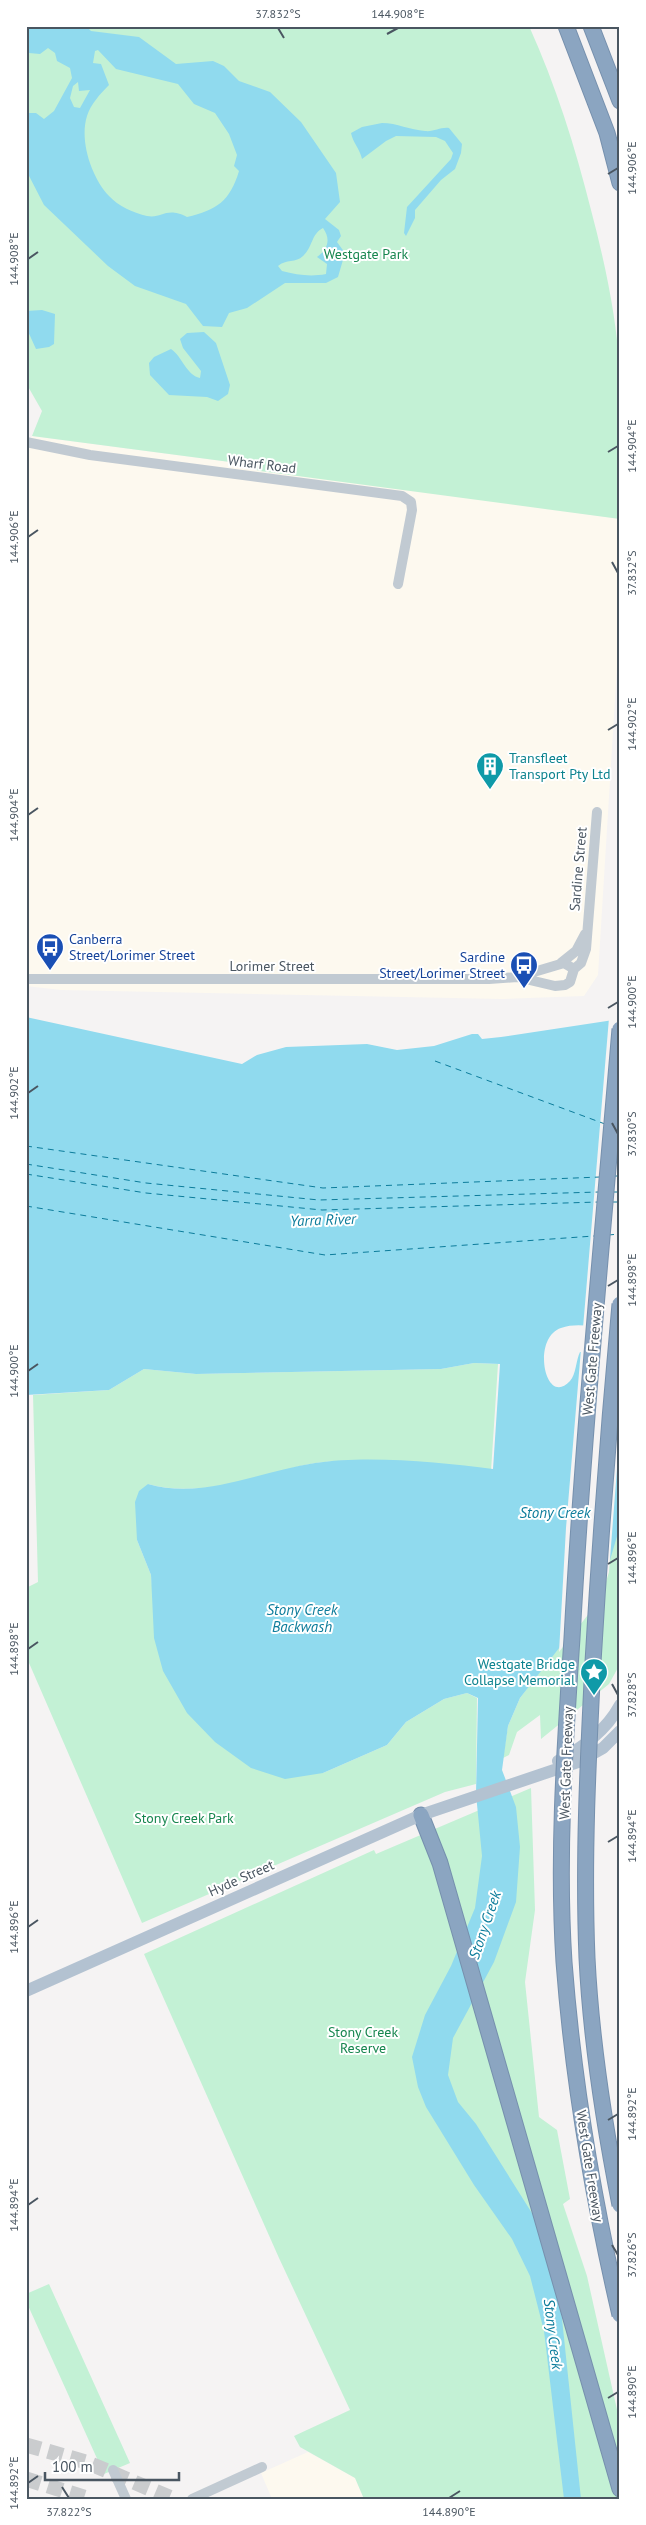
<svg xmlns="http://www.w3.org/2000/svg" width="646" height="2525" font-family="'PT Sans',sans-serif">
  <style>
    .commercial { fill: #fdf9ef }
    .green { fill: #c3f1d5 }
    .water { fill: #90daee; fill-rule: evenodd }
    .pier { fill: #f5f3f3 }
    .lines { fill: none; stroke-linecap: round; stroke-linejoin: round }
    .ferry { stroke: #0c7c9b; stroke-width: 1; stroke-dasharray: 6 5; stroke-linecap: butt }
    .highway-tunnel { stroke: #caccce; stroke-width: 15; stroke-dasharray: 15 8; stroke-linecap: butt }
    .highway-casing { stroke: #7690ad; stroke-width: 17 }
    .minor { stroke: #c1cad2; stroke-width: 10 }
    .major { stroke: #b3c2d1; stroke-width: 12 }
    .highway { stroke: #8ba5c1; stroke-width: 15 }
    .highway-bridge-casing { stroke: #7690ad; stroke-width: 17; stroke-linecap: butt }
    .highway-bridge { stroke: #8ba5c1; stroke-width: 15 }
    .ticks { fill: none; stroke: #4a5661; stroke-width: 2 }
    .labels { text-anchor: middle; stroke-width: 4; stroke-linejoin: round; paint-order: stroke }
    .park-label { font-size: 14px; fill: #17864f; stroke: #fff }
    .street-label { font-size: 14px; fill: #4a5661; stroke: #fff }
    .culture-label { font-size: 14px; fill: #0d838f; stroke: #fff; text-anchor: start }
    .transit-label { font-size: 14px; fill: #164399; stroke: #fff; text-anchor: start }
    .water-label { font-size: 15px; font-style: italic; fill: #0c7c9b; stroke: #fff }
    .neatline { fill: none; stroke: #4a5661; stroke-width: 2 }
    .ticks-label { font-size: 12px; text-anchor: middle; fill: #4a5661 }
  </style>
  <rect width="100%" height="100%" fill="#f5f3f3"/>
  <path class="commercial" d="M32,436L230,462L620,519V618L598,975L584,996L503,999L61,990L26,986V450Z
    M308,2452L355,2478L364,2499H272L261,2473Z"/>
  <path class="green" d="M26,26H529C556,86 575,146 591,210C605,263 617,319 620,374C622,422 620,471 620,519L260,471L230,462L32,436L42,411L26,383Z
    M474,1363L498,1364L491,1471C433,1466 374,1455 316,1463C301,1465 286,1470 272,1474C233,1485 187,1495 148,1484L137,1540L151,1575L154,1605L323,1773L387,1745L406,1722L444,1699L467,1693L477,1698L476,1784L445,1792L142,1923L26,1656V1588L38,1582L33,1395L109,1390L144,1369L196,1374L441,1369Z
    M620,1520V1664L609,1684L541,1739L540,1715L517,1732L509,1755L503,1758L508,1726L520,1698L554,1653L618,1533Z
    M531,1788L535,1910L525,1982L539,2117L557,2130L570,2199L563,2204L587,2276L620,2423V2499H364L355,2478L300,2447L294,2436L350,2410L279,2258L144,1954L374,1850L376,1854Z
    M49,2284L130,2463L104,2474L26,2301V2294Z"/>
  <path class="water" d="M26,26H86L91,31L139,37L176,64L213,61L224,66L239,81L270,92L301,122L336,173L340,202L325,219L339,230L341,236L337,242L345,253L338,277L326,283H285L247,308L229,313L222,327L203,326L186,304L135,286L108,266L44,205L26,170V113H36L44,119L54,111L72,78L70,68L57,61L55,53L48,48L40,54L29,53L26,62ZM98,50L116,69L178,84L194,104L215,113L229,134L237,155L234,166L239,171C230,201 217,210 187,217C166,206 162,219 147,216C134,213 118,206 109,196C92,178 79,141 87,116C91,104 100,94 109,85L101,64L93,63L95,51ZM78,82L79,91L90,90L80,108L74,107L70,98L73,86ZM323,228C331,239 328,249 317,257L327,264L326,274C311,277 297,275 282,271L278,266C286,259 296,263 303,256C313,247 311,234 323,228Z
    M382,123C397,123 410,130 425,131C434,132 440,127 449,128L462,144L461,153L455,169L441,180L415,210V218L406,236L404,233L407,207L451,159L453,153L445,141L436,137L396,136L386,141L362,159C360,149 353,143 351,133L362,127Z
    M42,310L55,314L54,344L49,347L36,349L26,327V311Z
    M204,332L216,343L230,385L228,394L218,401L207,397L169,395L150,375L149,363L154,357L171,349C182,356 186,375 200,378L201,371L183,348L180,339L187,333Z
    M26,1017L242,1064L257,1055L286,1047L367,1044L397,1050L434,1046L472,1034H478L482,1039L501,1037L620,1019L604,1328C590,1326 575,1323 561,1328C531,1338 545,1408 570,1381C576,1375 576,1360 580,1352L620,1351V1520L618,1533L599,1597L520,1698L508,1726L502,1770L516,1807L520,1847L516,1902L494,1962L453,2038L448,2075L458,2102L476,2124L547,2237L556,2262L581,2499H564L544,2331L530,2276L512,2239L474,2185L426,2107L418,2087L412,2057L425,2015L451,1966L475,1908L482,1856L476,1794L478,1698L467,1693L444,1699L406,1722L387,1745L323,1773L285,1779L251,1768L215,1742L187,1713L163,1671L154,1638L151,1575L137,1540L135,1502L139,1491L148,1484C205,1500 260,1471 315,1463C366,1455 441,1462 493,1469L500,1364L474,1363L441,1369L196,1374L144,1369L109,1390L26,1395Z"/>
  <path class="pier" d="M620,1016V1328L603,1330L583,1328L609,1018Z
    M620,1348V1430L609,1572L601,1598L559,1652L566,1528L581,1349Z"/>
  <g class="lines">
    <path class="ferry" d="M435,1061L605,1124
      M26,1146L323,1188L600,1177
      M26,1164L146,1183L319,1200L599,1192
      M26,1174L146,1193L322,1210L599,1202
      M614,1176H620
      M613,1192H620
      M613,1202H620
      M26,1206L325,1255L594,1236
      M608,1235L620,1234"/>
    <path class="highway-tunnel" d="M26,2445L86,2462L174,2499
      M26,2479L90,2499"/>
    <g class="highway-casing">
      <path id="highway" d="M566,26L607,133L620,183
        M591,26L620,101
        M421,1815L440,1863L620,2489"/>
    </g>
    <path class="minor" d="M26,442L90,455L402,496L411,502L412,510L398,584
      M561,963L576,951L585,934
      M574,969L581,963L586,949L597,812
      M26,979H489L517,977L564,963L574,969L570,982L565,985L555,986L517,977
      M113,2470L126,2499
      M192,2499L262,2467"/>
    <path class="major" d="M558,1761C583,1747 606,1731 620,1705
      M26,1991L421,1815L578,1762L603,1748L620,1731"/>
    <use href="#highway" class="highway"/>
    <g class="highway-bridge-casing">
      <path id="highway-bridge" d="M620,1029C603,1232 583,1434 572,1638C565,1745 557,1855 564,1962C573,2081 593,2199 620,2315
        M620,1304C609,1423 600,1543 593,1662C588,1761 583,1859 587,1958C591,2040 604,2124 620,2205"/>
    </g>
    <use href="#highway-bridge" class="highway-bridge"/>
  </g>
  <path class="ticks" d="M278,28L284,38M387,34L398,28M608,174L618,168M28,259L38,252M608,452L618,446M28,537L38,530M612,562L618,573M608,730L618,724M28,815L38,808M608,1008L618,1002M28,1093L38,1086M612,1123L618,1134M608,1286L618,1280M28,1371L38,1364M608,1564L618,1558M28,1649L38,1642M612,1684L618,1695M608,1842L618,1836M28,1927L38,1920M608,2120L618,2114M28,2205L38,2198M612,2245L618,2255M608,2398L618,2392M28,2483L38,2476M62,2487L69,2498M449,2498L460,2491"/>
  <defs>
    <g id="building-pin" transform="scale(1.4375)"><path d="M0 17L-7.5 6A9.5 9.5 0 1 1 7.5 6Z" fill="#0f9aa8" stroke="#fff"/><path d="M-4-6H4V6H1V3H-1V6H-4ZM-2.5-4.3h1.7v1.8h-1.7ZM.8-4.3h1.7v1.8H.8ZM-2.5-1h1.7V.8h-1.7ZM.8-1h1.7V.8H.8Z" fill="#fff"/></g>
    <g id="bus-pin" transform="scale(1.4375)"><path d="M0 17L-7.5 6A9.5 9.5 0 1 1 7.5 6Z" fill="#1a4fb4" stroke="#fff"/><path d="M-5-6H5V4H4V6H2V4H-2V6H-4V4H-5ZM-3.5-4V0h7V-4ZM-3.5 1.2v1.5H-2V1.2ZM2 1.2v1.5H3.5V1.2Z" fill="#fff"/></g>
    <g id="sight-pin" transform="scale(1.4375)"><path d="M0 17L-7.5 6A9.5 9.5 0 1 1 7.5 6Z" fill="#0f9aa8" stroke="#fff"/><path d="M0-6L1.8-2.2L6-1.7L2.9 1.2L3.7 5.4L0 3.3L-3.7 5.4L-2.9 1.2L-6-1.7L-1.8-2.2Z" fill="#fff"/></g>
  </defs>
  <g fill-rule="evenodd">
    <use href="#building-pin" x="490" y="766"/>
    <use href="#bus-pin" x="50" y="947"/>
    <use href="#bus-pin" x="524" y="965"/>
    <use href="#sight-pin" x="594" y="1672"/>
  </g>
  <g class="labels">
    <g class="park-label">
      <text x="366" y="259">Westgate Park</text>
      <text x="184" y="1823">Stony Creek Park</text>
      <text x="363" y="2037">Stony Creek<tspan x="363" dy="16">Reserve</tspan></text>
    </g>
    <g class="street-label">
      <text transform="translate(262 464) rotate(7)" y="5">Wharf Road</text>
      <text transform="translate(578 869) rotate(-85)" y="5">Sardine Street</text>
      <text x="272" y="971">Lorimer Street</text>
      <text transform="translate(592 1359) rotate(-85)" y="5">West Gate Freeway</text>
      <text transform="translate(566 1763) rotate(-88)" y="5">West Gate Freeway</text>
      <text transform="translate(241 1878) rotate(-24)" y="5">Hyde Street</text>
      <text transform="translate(590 2166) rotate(81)" y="5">West Gate Freeway</text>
    </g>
    <g class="culture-label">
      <text x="509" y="763">Transfleet<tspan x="509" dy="16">Transport Pty Ltd</tspan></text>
      <text x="575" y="1669" text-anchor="end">Westgate Bridge<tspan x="575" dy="16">Collapse Memorial</tspan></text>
    </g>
    <g class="transit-label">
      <text x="69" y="944">Canberra<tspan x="69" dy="16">Street/Lorimer Street</tspan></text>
      <text x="505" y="962" text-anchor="end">Sardine<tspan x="505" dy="16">Street/Lorimer Street</tspan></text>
    </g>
    <g class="water-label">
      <text transform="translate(323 1220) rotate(-2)" y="5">Yarra River</text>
      <text x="555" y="1518">Stony Creek</text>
      <text x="302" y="1615">Stony Creek<tspan x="302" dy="17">Backwash</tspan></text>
      <text transform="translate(485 1925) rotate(-71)" y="5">Stony Creek</text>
      <text transform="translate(553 2334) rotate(83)" y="5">Stony Creek</text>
    </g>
  </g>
  <rect width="646" height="2525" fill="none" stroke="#ffffff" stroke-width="55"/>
  <path d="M45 2472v8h134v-8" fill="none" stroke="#4a5661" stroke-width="2.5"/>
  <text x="52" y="2472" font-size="15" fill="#4a5661" stroke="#ffffff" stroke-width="4" paint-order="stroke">100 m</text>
  <rect x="28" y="28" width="590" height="2470" class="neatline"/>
  <g class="ticks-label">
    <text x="278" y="18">37.832°S</text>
    <text x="398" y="18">144.908°E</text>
    <text transform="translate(632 168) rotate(-90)" y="4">144.906°E</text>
    <text transform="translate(14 259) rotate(-90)" y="4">144.908°E</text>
    <text transform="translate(632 446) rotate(-90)" y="4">144.904°E</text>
    <text transform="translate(14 537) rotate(-90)" y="4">144.906°E</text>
    <text transform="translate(632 573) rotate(-90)" y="4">37.832°S</text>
    <text transform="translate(632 724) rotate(-90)" y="4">144.902°E</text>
    <text transform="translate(14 815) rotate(-90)" y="4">144.904°E</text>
    <text transform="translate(632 1002) rotate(-90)" y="4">144.900°E</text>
    <text transform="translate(14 1093) rotate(-90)" y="4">144.902°E</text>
    <text transform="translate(632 1134) rotate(-90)" y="4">37.830°S</text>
    <text transform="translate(632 1280) rotate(-90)" y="4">144.898°E</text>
    <text transform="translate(14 1371) rotate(-90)" y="4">144.900°E</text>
    <text transform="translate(632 1558) rotate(-90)" y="4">144.896°E</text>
    <text transform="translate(14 1649) rotate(-90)" y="4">144.898°E</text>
    <text transform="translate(632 1695) rotate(-90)" y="4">37.828°S</text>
    <text transform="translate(632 1836) rotate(-90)" y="4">144.894°E</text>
    <text transform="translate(14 1927) rotate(-90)" y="4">144.896°E</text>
    <text transform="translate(632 2114) rotate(-90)" y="4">144.892°E</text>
    <text transform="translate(14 2205) rotate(-90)" y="4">144.894°E</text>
    <text transform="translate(632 2255) rotate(-90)" y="4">37.826°S</text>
    <text transform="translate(632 2392) rotate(-90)" y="4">144.890°E</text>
    <text transform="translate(14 2483) rotate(-90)" y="4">144.892°E</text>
    <text x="69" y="2516">37.822°S</text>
    <text x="449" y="2516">144.890°E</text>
  </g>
</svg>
